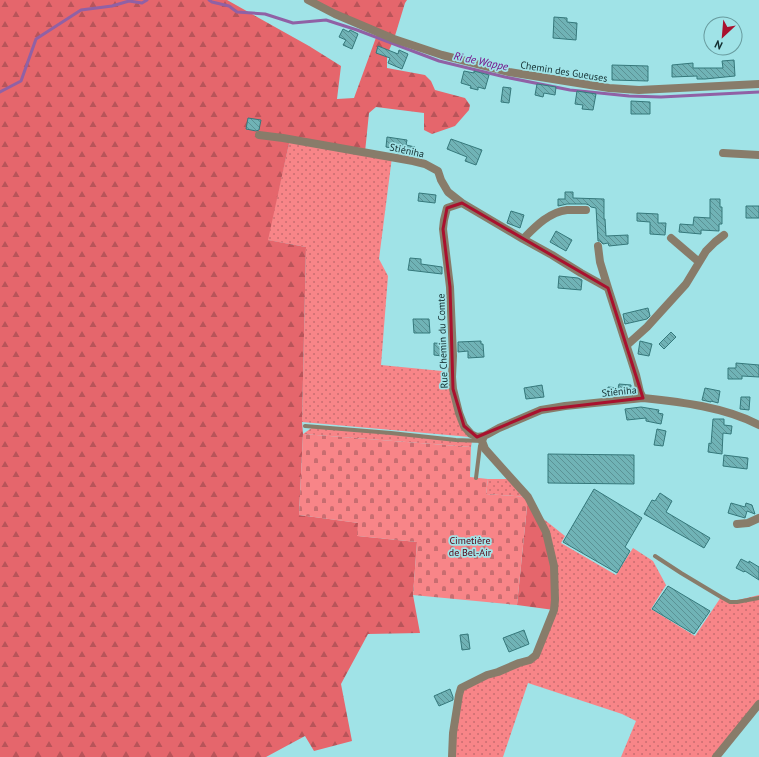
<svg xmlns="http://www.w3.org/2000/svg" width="759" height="757" font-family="'PT Sans',sans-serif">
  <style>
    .grass { fill: url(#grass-dots) }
    .forest { fill: url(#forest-firs) }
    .cemetery { fill: url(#cemetery-stones) }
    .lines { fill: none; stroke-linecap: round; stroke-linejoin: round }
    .stream { stroke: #9061a5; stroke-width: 3 }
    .building { fill: url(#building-back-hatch); stroke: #35787b }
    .service { stroke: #887c6a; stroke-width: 4 }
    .minor { stroke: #887c6a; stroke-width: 8 }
    .tertiary { stroke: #887c6a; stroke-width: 8 }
    .marked { fill: none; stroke: #a9112e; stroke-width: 3; stroke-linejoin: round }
    .labels { text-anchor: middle; stroke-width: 3.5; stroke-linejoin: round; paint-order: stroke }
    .street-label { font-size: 10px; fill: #132f31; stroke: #a0e3e7 }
    .park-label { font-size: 10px; fill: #560212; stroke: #a0e3e7 }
    .water-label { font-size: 11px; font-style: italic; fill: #750f89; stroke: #a0e3e7 }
  </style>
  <defs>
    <pattern id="grass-dots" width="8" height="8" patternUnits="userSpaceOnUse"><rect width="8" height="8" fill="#f88588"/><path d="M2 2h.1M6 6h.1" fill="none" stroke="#c86d70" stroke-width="1.8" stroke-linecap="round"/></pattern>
    <pattern id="forest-firs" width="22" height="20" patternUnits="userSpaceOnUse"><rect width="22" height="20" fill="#e5666c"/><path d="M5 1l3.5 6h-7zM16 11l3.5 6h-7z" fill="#b85459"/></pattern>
    <pattern id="cemetery-stones" width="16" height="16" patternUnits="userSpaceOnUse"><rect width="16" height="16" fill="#f88588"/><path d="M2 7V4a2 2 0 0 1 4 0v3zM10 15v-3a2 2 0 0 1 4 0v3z" fill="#c86d70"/></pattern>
    <pattern id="building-back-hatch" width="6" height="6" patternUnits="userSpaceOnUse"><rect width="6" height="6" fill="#70b3b6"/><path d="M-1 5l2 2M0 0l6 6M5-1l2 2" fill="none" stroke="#5b9295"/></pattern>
  </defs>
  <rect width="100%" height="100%" fill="#a0e3e7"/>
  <path class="grass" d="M290,139L392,157L379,259L388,276L381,365L452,372V377L470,437L302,422L306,247L267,240Z
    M313,427L472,441L471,447L303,434Z
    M488,479H512L528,497L486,494Z
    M536,513L565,536L561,543L616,575L633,548L653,561L666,585L651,609L695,636L721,597L730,602L759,595V704L716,757H621L636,721L622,714L528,683L503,757H452L461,688L530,660L554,610Z"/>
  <path class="forest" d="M0,0H227L309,46L341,66L337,99L354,98L378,32L308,0H407L405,3L394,39L387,55V68L425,75L431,81L435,90L465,98L470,105L469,110L455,126L432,134L424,130V113L376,107L369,113L365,152L290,139L268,240L306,247L302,422L303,434L299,515L359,523L358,536L417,542L413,595L420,633L368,634L341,684L352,741L314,751L305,736L266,757H0Z
    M528,497L536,513L554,566V610L517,605Z"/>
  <path class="cemetery" d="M303,434L471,447L470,477L488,479L486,494L528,497L517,605L413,595L417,542L357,536L358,523L299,515Z"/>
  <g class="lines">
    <path class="stream" d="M209,0L212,2L229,6L237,12L265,14L293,23L326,20L357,30L439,61L505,77L570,90L629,96L661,97L759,92
      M0,92L21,81L36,39L81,10L112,6L129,1L142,3L147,0"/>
  </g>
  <path class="building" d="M554,17L567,18V22L577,23L576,40L553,38Z
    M343,29L349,32L350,30L358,34L352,49L343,45L346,40L339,37Z
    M378,46L398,54L399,50L408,54L402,69L388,63L390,58L376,53Z
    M734,60L735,76L705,79H697V76L672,77V65L693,63V68H723L722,61Z
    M612,65L648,66V81L612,80Z
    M464,71L474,73V71L489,75L485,89L478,87V90L470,88L471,86L461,83Z
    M537,84L556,87L555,95L544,93L543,97L535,95Z
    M503,87L511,88L509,103L501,102Z
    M577,91L596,94L593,110L582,109L583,105L575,104Z
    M631,101L650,102V114H631Z
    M248,118L261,120L259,130L256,131L246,129Z
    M387,137L407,140L406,145L415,147L413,155L397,153V149L386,147Z
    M451,139L482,150L476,165L465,161L467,157L447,149Z
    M565,192H573V198L604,199V219H605L606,236L628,235V244L609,246L608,243L603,244L600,241H598L596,208L591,207L589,205L586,204H567L558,206V199H565Z
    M419,193L436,195L435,203L418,201Z
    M710,199H720V207H722V224H719V231L701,230V234L679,232L680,224L693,225L694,217L710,218Z
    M746,206H759V218H746Z
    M511,211L524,215L520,228L507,223Z
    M637,213L658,214V223H666L665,235L650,234V222L637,221Z
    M556,231L572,240L566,251L550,242Z
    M410,258L421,259V264L442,267V274L408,270Z
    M559,276L578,278L582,280L581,290L558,288Z
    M648,308L650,316L647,319L625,324L623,314Z
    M413,319H429L430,333H414Z
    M671,332L676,337L664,349L659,344Z
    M481,341V344H483L484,357L468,358V351L458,352V342Z
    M640,341L652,344L649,356L638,354Z
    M434,343L447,344V352L443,351L442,356L434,355Z
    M736,363L759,365V377L742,376V379H728V368H736Z
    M619,384L631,385L630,394L618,393V395H608V387L618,388Z
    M542,385L544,397L526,399L524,388Z
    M705,388L720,391L718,403L711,401V402L702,400Z
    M741,397H750L749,410L740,409Z
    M641,407L659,410L658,413L663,414L661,424L646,421V418L627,420L625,409Z
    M713,419H724V425L732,426L731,434L723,433L722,454L708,452L709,443L711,444Z
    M657,429L666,431L663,446L654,445Z
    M548,454L634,455V484L548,483Z
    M724,455L748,458L747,469L723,466Z
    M594,489L642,518L625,547L630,551L617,573L563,542Z
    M660,493L672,501L666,512L710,538L704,548L644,514L652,500L655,501Z
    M731,503L745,507L746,503L752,505L755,514L747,511L745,518L728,513Z
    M741,559L749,563V561L759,567V580L745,571L744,572L736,568Z
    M668,586L710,611L694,634L652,609Z
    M524,630L529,644L509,652L503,638Z
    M468,634L470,649L462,650L460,635Z
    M450,689L453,697V700L439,706L434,696Z"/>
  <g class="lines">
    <path class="service" d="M305,426L391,433L456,440L482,441L480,446L476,478
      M655,556L681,573L721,597L730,602H737L759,598"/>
    <path class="minor" d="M308,0L335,14L394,39L442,55L509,72L609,88L639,90L759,84
      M259,135L283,138L413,161L425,164L438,171L441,180L448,192L462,203L523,239L552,255L581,273L608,288L636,375L640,392L643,398L565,406L541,410L499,428L488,434L484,436
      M723,153L759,155
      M671,238L699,262
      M523,239C535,227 549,212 567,210C573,210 580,210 586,210
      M598,246L600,262L608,288
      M627,345L647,327L686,284L706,251L715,242L724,235
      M643,398C681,402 725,407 759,425
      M737,524L748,523L759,518
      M452,757L453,733L459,695L461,688L487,675L498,672L519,663L530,660L536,655L554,610L555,600L554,566L546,532L528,497L485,449L482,441L484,436L477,437L471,434L464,426L459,413L453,389L452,377L453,356L450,287L443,229L444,220L447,208L462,203"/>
    <path class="tertiary" d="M716,757L759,704"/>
  </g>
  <path class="marked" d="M462,203L608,288L643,398L541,410L477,437L464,426L453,389L450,287L443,229L447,208Z"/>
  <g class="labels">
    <g class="street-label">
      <text transform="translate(564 71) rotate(9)" y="4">Chemin des Gueuses</text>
      <text transform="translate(407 150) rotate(12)" y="4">Stiéniha</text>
      <text transform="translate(442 341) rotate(-92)" y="4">Rue Chemin du Comte</text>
      <text transform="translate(619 391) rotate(-6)" y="4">Stiéniha</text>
    </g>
    <g class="park-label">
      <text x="470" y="544">Cimetière<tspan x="470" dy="12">de Bel-Air</tspan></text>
    </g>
    <g class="water-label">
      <text transform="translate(481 61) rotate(12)" y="4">Ri de Wappe</text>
    </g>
  </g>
  <g transform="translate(723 36) rotate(206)"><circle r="19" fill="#a0e3e7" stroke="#689b9e"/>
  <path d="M0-3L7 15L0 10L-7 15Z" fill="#a9112e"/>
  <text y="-6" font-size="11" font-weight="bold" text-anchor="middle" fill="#132f31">N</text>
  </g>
</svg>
